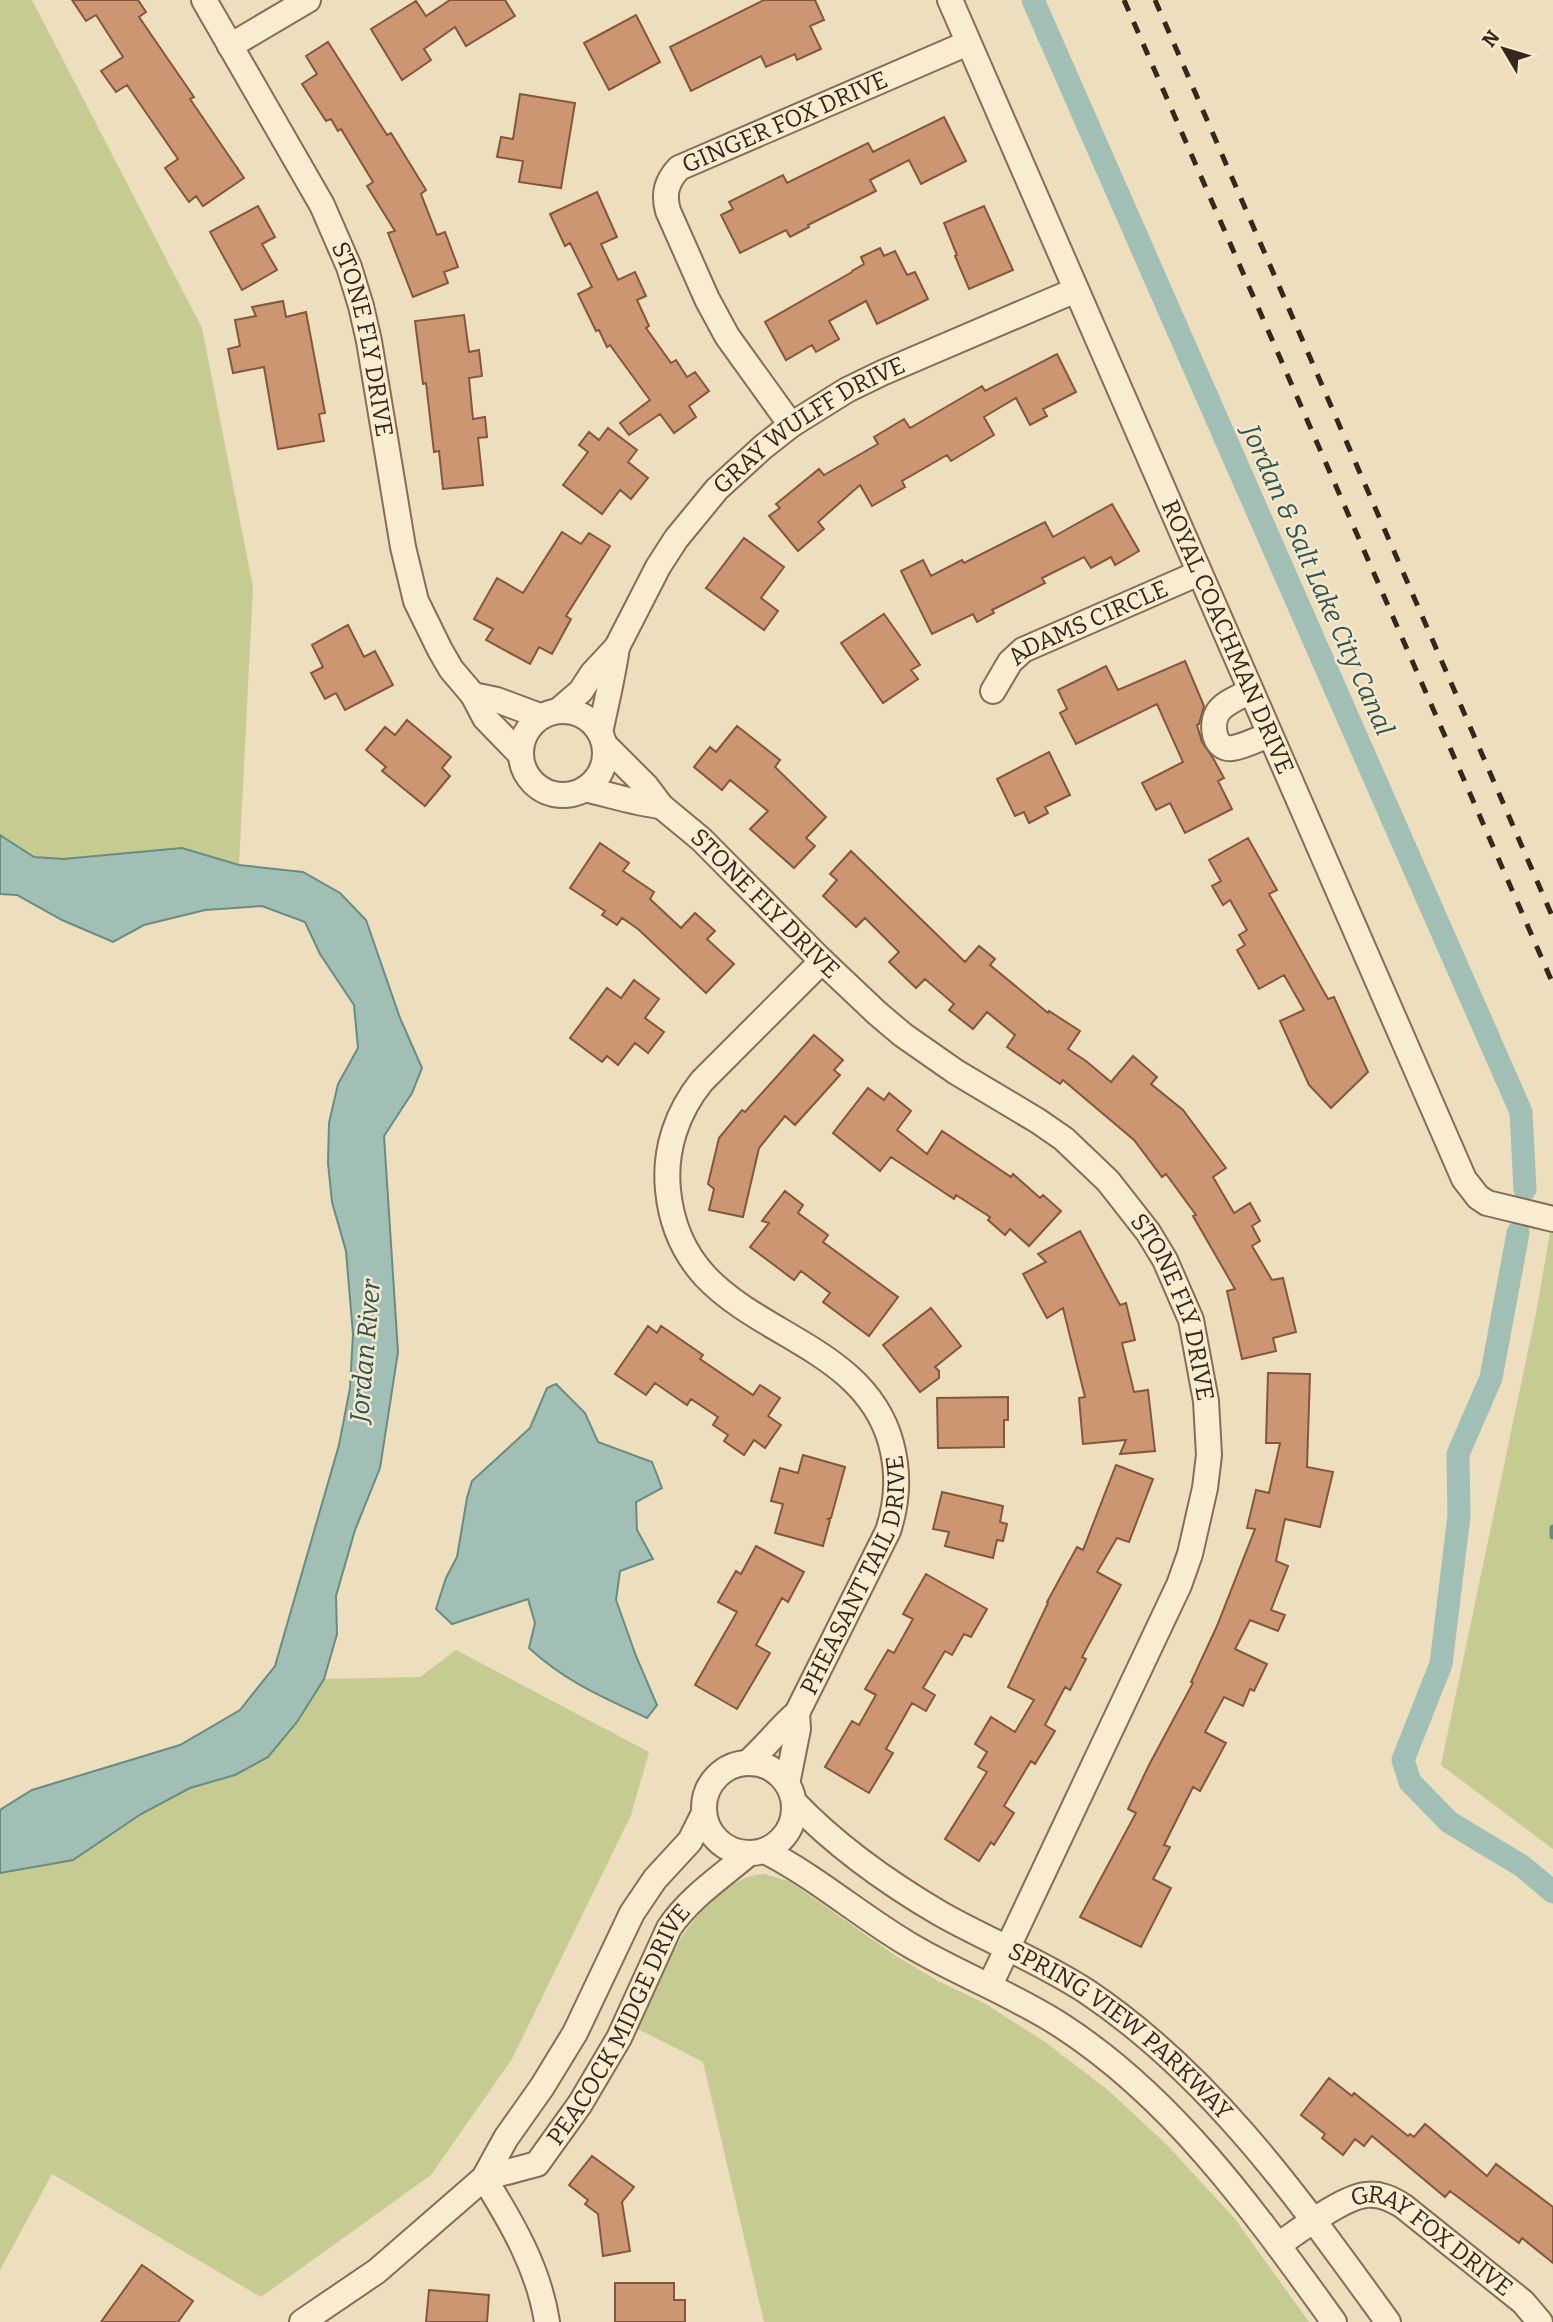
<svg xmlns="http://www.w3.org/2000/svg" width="1553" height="2322" font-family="Bitter,serif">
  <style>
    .green { fill: #c5cb91 }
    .water { fill: #a1bfb5; stroke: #698c82; stroke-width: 2 }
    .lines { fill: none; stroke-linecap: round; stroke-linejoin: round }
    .stream { stroke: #698c82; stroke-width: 7 }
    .canal { stroke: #a1bfb5; stroke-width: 23 }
    .building { fill: #cc9673; stroke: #84573c; stroke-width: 2 }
    .minor-casing { stroke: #856e56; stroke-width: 28 }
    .minor { stroke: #f9ecd0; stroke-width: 24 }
    .rail { stroke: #34271b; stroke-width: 5; stroke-dasharray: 12 12; stroke-linecap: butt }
    .labels { text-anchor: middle; stroke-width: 5; stroke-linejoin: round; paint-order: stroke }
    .street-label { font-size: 24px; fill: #34271b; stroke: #f5e8cc }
    .water-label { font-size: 26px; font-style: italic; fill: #2a5451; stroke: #f5e8cc }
  </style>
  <rect width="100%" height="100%" fill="#eddebd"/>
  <path class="green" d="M0,0H32L202,328L253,587L239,865L182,848L63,859L34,857L0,835Z
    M1553,1216V1849L1441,1765L1536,1313Z
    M456,1650L649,1752L631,1815L512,2059L431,2175L261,2297L52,2174L0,2270V1873L73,1860L141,1814L190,1788L235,1775L297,1722L324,1679L420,1677Z
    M764,1874L789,1881L893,1954L938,1981L984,2003L1045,2042L1108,2090L1169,2147L1235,2219L1309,2322H764L703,2062L638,2029C661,1980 674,1933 717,1896C732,1884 745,1875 764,1874Z"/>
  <path class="water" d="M0,835L34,857L63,859L182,848L239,865L303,872L340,893L366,920L400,1018L422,1068L412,1093L384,1136L398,1352L380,1468L355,1530L336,1596L337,1634L324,1679L297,1722L268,1757L235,1775L190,1788L141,1814L73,1860L0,1873V1810L32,1790L180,1745L240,1710L275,1666L339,1445L350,1388L353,1334L346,1251L332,1202L328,1163L329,1123L338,1084L358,1048L354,1005L320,954L305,922L262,906L205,910L144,925L113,942L62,920L17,895L0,894Z
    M556,1384L585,1413L598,1442L652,1462L662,1488L636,1502L637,1530L653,1559L620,1571L616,1600L636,1656L657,1705L647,1718C602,1697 566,1682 529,1648L535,1623L528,1599L452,1624L436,1609L446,1578L457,1557L467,1498L472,1481L530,1428L547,1388Z"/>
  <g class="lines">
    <path class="stream" d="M1553,1528V1536"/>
    <path class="canal" d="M1033,0L1521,1112L1525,1189
      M1518,1233L1491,1378L1458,1454L1459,1516L1441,1664L1403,1760L1410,1782L1449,1822L1522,1866L1553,1892"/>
  </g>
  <path class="building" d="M72,0H138L146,12L139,17L194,97L190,99L244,178L203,206L196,196L189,202L165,168L178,159L127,85L116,92L101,71L123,57L96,15L86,21Z
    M450,0H505L515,16L466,46L455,27L424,49L431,60L402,80L371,29L416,1L426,16Z
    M764,0H815L824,20L810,26L821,49L797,60L795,54L766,67L761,56L691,91L670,47Z
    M636,15L660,62L609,90L584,43Z
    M328,42L387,135L391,133L426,190L421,194L437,235L445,232L458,267L444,272L448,283L413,297L388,233L395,231L367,186L373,182L341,129L338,131L331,119L326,121L302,84L317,74L306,56Z
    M520,94L575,103L561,188L519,182L523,161L497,157L501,137L513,139Z
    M944,117L966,161L921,184L909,160L870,180L876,191L808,225L809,227L790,237L786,230L740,253L721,215L733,209L729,202L783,175L787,183L868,143L873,152Z
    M597,192L617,237L601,244L618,280L635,272L646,296L637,300L649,326L646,328L671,363L676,360L687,377L695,372L709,391L689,406L696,417L674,433L660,414L629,435L620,423L650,400L610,345L607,347L599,330L596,331L578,294L592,287L570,243L565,246L550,214Z
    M258,206L275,237L262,244L277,270L242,290L210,232Z
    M984,206L1013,270L969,289L955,256L957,255L944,223Z
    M880,248L884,256L895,251L907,275L915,272L928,299L877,324L866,301L829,321L839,339L816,352L812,345L786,360L765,322L852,272V271L864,264L861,257Z
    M283,301L286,317L306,312L325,413L319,414L324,441L278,449L264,367L233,373L228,349L240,346L235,320L256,316L252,307Z
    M464,315L469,352L479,350L482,376L469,378L473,419L485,417L487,437L478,438L483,485L443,489L439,451L434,452L426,383L423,384L415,321Z
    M1057,354L1076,392L1043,409L1047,416L1030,425L1016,398L984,417L994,435L951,461L947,455L902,481L905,487L872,506L860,485L818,522L824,529L798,551L769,516L780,508L776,504L819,469L824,475L878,444L874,437L904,419L910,428L982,386L985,391Z
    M608,428L637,450L628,462L648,478L631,499L620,490L602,514L563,485L588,452L579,445L589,432L599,440Z
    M1112,504L1139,551L1115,565L1111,557L1091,568L1084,557L1042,578L1045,583L992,610L994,613L977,622L973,614L932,634L901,571L923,560L931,576L962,560L964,563L1045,522L1053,537Z
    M562,532L581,544L589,533L610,546L566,616L571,619L552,654L539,647L530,664L486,640L493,629L474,619L497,578L523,593Z
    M744,538L784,567L761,598L778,611L764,630L706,588Z
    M884,614L920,665L911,670L918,679L883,703L841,643Z
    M348,625L364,657L375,651L393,685L345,710L336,693L325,699L311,673L323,667L312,645Z
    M1185,661L1204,706L1199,724L1197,725L1202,742L1213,758L1224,778L1218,781L1232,809L1185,833L1170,803L1156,810L1142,783L1183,762L1157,704L1076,744L1060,713L1067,709L1058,690L1106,666L1118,690Z
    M407,720L451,757L442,768L450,776L425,806L382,771L386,767L366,750L385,727L395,735Z
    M737,726L780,760L775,767L826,817L806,838L815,846L794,868L750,829L768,811L730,780L722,790L694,767L710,747L716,752Z
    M1049,752L1070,795L1045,807L1048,813L1029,823L1024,812L1015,816L997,779Z
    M1248,838L1277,890L1269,894L1328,999L1334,997L1368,1072L1331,1108L1309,1085L1280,1021L1304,1010L1284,975L1259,989L1237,950L1245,945L1239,935L1247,930L1230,900L1223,905L1212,886L1221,881L1209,860Z
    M600,843L629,863L623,871L654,892L650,899L681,928L695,913L715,931L707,939L734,964L706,993L638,929L622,918L617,925L602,915L605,911L570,888Z
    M851,851L965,962L979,946L995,959L990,965L1048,1013L1049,1011L1080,1031L1068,1049L1086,1061L1111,1082L1133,1056L1157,1077L1151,1084L1183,1110L1226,1168L1213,1177L1234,1213L1250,1203L1260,1221L1252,1226L1260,1241L1252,1246L1272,1280L1283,1278L1296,1332L1273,1338L1276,1351L1242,1359L1227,1291L1235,1289L1193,1216L1196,1215L1166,1174L1162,1177L1134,1140L1063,1080L1060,1084L1007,1047L1015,1035L987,1012L973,1029L949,1010L954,1004L925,979L916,988L889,962L899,952L865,918L856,927L823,896L837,880L830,874Z
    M634,980L659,999L645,1018L664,1032L648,1053L635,1043L618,1065L607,1056L602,1062L570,1038L607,988L621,998Z
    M814,1035L843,1060L834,1070L840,1075L795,1125L785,1116L759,1148L743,1217L709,1210L714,1189L708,1184L719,1138L742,1110L745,1112Z
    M868,1088L884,1100L889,1093L911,1111L897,1130L927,1154L942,1131L1011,1177L1013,1174L1040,1198L1043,1195L1061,1211L1029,1246L1010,1229L1005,1235L988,1220L990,1217L956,1195L954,1199L891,1157L880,1171L833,1133Z
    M785,1191L803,1205L798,1213L828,1235L823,1242L898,1297L869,1336L823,1302L830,1293L801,1271L794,1280L750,1247L769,1223L762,1221Z
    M1080,1231L1120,1305L1126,1303L1135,1340L1122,1343L1134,1392L1148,1390L1155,1451L1120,1454L1126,1440L1083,1444L1079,1398L1085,1397L1063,1308L1047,1318L1023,1274L1046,1262L1038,1254Z
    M931,1308L961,1346L935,1367L939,1371V1378L920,1392L883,1345Z
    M648,1326L657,1333L661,1326L703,1355L700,1359L753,1395L760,1385L780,1398L768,1416L781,1425L765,1448L754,1440L744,1455L724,1441L728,1435L713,1425L718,1417L691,1399L687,1405L655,1383L646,1395L615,1374Z
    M1268,1373L1310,1374L1307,1467L1333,1472L1320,1527L1285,1519L1276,1561L1288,1566L1271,1610L1285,1615L1278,1631L1250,1620L1235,1649L1267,1664L1254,1691L1250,1689L1243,1706L1224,1697L1205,1732L1226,1743L1200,1791L1193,1787L1164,1845L1170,1847L1153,1879L1171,1888L1141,1947L1080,1917L1136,1813L1128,1809L1149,1765L1193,1683L1191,1682L1217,1626L1255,1529L1247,1528L1256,1490L1269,1493L1280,1443H1266Z
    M1008,1397V1420H1004V1447L938,1448L937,1398Z
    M803,1455L845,1467L831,1518L828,1519L830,1520L823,1546L775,1533L783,1504L771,1501L780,1468L798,1473Z
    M1116,1465L1153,1479L1129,1542L1117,1538L1097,1572L1121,1585L1082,1657L1086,1659L1070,1690L1065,1687L1045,1725L1055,1731L1035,1764L1031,1761L1004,1806L1014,1813L994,1845L991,1842L979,1861L945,1839L987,1772L978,1767L987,1752L975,1744L991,1717L1015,1732L1034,1700L1008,1687L1048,1603L1047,1602L1077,1547L1083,1550Z
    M942,1492L1003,1506L1000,1522L1007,1524L1003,1541L997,1540L993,1558L945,1546L949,1532L933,1529Z
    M756,1546L804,1572L788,1602L782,1598L756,1645L770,1653L737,1709L695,1685L737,1612L718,1602L736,1571L741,1574Z
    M926,1574L987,1609L971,1637L964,1634L952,1655L945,1651L923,1688L935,1695L926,1711L912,1703L886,1749L893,1753L869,1793L825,1767L852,1721L859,1725L876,1695L865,1689L888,1650L894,1653L913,1619L903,1614Z
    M1329,2078L1352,2096L1354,2093L1408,2136L1410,2134L1414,2137L1425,2124L1487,2176L1496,2164L1553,2207V2263L1522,2238L1519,2243L1450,2191L1445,2197L1372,2136L1364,2146L1355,2139L1343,2155L1322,2138L1325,2134L1301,2115Z
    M592,2156L634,2187L622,2202L630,2251L603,2256L598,2214L585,2204L588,2200L569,2185Z
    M142,2265L193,2301L178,2322H101Z
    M615,2283H674V2300H685V2322H615Z
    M429,2290L489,2295L487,2322H426Z"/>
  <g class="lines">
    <g class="minor-casing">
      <g id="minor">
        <path id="s1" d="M204,0L322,205L349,267L361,306L369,341L403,547L416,601L440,650L451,669L473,695L485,718L520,754"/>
        <path id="s2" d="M950,0L1464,1179L1478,1197L1487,1203L1553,1219"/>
        <path d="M230,46L308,0"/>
        <path id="s3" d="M791,425L727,336L707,299L668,211C663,193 667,181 679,168L968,43"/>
        <path id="s4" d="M993,691L1010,662L1023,650L1199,573"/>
        <path d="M1250,691C1240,697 1225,702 1218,712C1210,725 1214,751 1233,748C1245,746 1258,739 1269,735"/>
        <path d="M473,695L497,700L540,716"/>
        <path id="s5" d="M559,710L581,691L592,674L617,647L658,567L676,539L717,489L763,447L791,425L847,390L882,373L1076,290"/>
        <circle cx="563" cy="753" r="42"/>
        <path d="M600,733C606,704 613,676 617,647"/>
        <path id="s6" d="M605,745L646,786L661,806L701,839L822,961L877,1013L903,1035L956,1072L1038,1121L1064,1139L1108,1181L1148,1232L1165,1260L1191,1320L1206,1401L1209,1455L1205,1488L1190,1554L1179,1585L990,1985"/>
        <path d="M585,789C611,795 635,803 661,806"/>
        <circle cx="749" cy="1808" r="45"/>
        <path id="s7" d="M747,1763C765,1748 779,1728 797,1713L888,1531C898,1501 899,1473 891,1443C866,1352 762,1337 705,1276C683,1252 671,1222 668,1190C664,1150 677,1112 702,1081L822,961"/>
        <path d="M787,1784L798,1729L797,1713"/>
        <path id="s8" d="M794,1802C836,1846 888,1883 941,1914C989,1941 1040,1961 1086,1991C1213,2076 1300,2201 1388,2322"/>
        <path d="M765,1851C816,1877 859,1915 908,1944C958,1974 1013,1994 1062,2026C1176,2100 1256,2214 1334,2322"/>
        <path id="s9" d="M484,2178L537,2164L580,2104L619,2038L669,1928C690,1897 720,1878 748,1854"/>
        <path d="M484,2178C512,2223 539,2269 547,2322"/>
        <path id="s10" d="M1278,2245C1299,2231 1343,2197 1366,2195C1380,2193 1392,2199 1403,2206L1523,2302L1540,2322"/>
        <path d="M302,2322L377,2271L484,2178L506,2138L542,2087L575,2033L632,1913L655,1879L690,1841L704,1813"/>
      </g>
    </g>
    <use href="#minor" class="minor"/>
    <path class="rail" d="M1124,0L1553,984
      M1155,0L1553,918"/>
  </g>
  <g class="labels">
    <g class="street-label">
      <text dy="8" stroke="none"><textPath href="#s3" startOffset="410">GINGER FOX DRIVE</textPath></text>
      <text dy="8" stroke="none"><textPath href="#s1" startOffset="378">STONE FLY DRIVE</textPath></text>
      <text dy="8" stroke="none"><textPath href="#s5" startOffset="387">GRAY WULFF DRIVE</textPath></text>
      <text dy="8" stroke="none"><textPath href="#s4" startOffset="122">ADAMS CIRCLE</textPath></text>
      <text dy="8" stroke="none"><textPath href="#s2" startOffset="695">ROYAL COACHMAN DRIVE</textPath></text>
      <text dy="8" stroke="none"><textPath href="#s6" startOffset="226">STONE FLY DRIVE</textPath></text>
      <text dy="8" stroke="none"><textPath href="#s6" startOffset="814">STONE FLY DRIVE</textPath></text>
      <text dy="8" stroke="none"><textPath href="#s7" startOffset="222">PHEASANT TAIL DRIVE</textPath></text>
      <text dy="8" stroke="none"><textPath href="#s9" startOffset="217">PEACOCK MIDGE DRIVE</textPath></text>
      <text dy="8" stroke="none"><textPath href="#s8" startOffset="401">SPRING VIEW PARKWAY</textPath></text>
      <text dy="8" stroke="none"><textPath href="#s10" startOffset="182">GRAY FOX DRIVE</textPath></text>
    </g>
    <g class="water-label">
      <text transform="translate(1318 580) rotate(66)" y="9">Jordan &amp; Salt Lake City Canal</text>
      <text transform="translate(365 1351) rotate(-85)" y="9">Jordan River</text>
    </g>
  </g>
  <g transform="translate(1504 49) rotate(308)" stroke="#f5e8cc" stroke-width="5" paint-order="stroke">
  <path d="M0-5L12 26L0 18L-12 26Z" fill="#34271b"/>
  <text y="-10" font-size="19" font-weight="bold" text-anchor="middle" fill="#34271b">N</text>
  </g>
</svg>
